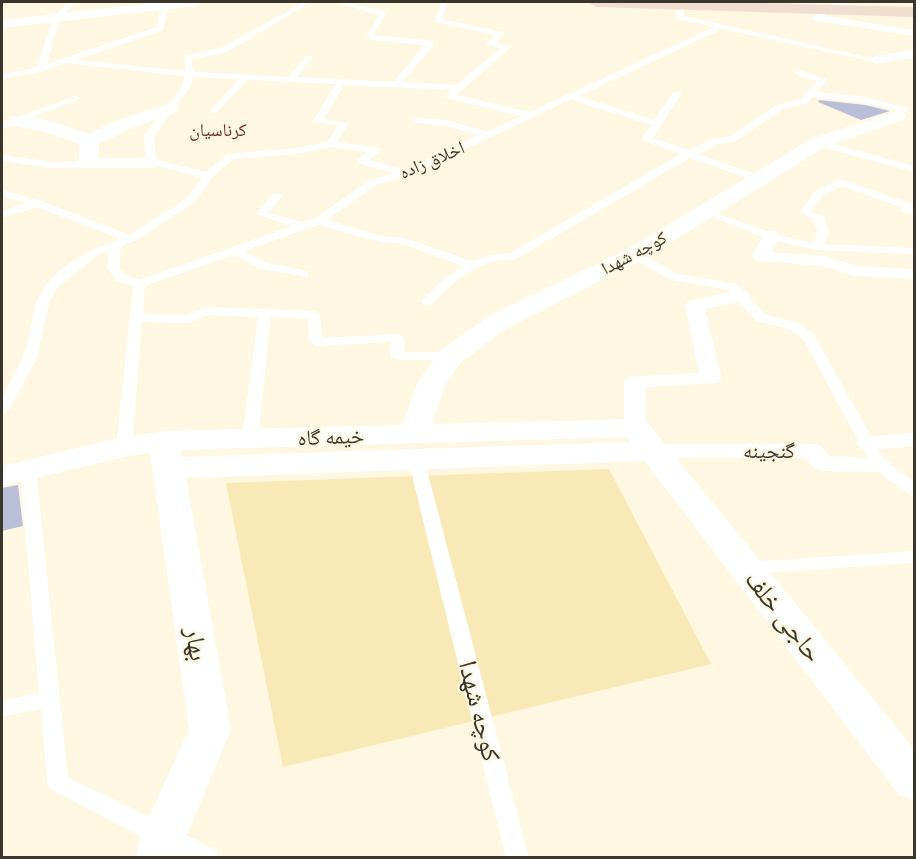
<svg xmlns="http://www.w3.org/2000/svg" width="916" height="859" font-family="'Archivo Narrow','Noto Naskh Arabic',sans-serif">
  <style>
    .green { fill: #f8e9b7 }
    .building { fill: #bbbed8 }
    .lines { fill: none; stroke-linecap: round; stroke-linejoin: round }
    .service { fill: #fff; fill-rule: evenodd }
    .pedestrian { fill: #fff; fill-rule: evenodd }
    .minor { fill: #fff; fill-rule: evenodd }
    .secondary { fill: #f0dfd1; fill-rule: evenodd }
    .labels { text-anchor: middle; stroke-width: 4.5; stroke-linejoin: round; paint-order: stroke }
    .far-neighbourhood-label { font-size: 18px; fill: #722b2e; stroke: #fef8e2 }
    .far-street-label { font-size: 18px; fill: #3a362c; stroke: #fef8e2 }
    .street-label { font-size: 21px; fill: #3a362c; stroke: #fef8e2 }
    .near-street-label { font-size: 26px; fill: #3a362c; stroke: #fef8e2 }
  </style>
  <rect width="100%" height="100%" fill="#fef8e2"/>
  <path class="green" d="M609,469L711,664L283,767L226,483Z"/>
  <path class="building" d="M819,100L865,105L890,111L861,120L818,102Z
    M18,485L23,526L2,531V488Z"/>
  <g class="lines">
    <path class="service" d="M69,2H76L60,18L47,64L157,27L161,5L165,3L169,5L163,30L76,60L185,71L184,56L221,48L304,2H311L227,52L191,59L194,72L289,77L308,55L312,57L297,77L393,82L425,45L365,39L380,15L336,2H345L387,12L373,35L434,41V45L402,82L456,85L501,48L486,44L495,35L435,22L441,2H447L442,19L503,32L504,34L496,43L511,47L456,95L530,112L714,27L677,19L675,4L679,2L683,4L684,16L879,60L875,62L722,29L579,96L654,120L674,92H680L681,94L653,138L689,150L713,139L729,137L777,105L801,99L817,82L795,74L794,72L798,70L826,79L827,81L817,92L865,97L910,109L906,112L865,103L813,97L807,103L783,109L734,142L718,144L698,154L764,177V181H756L690,158L516,259C508,261 500,260 493,262C469,267 448,287 431,305L427,306L421,302L423,299L443,280L463,266L400,243L380,242L318,225L244,251L268,263L308,271V277L260,269L234,255L145,286L143,314L188,315L205,307L314,311L320,315L322,338L398,334L405,338L404,352H451L458,356L451,360H397L390,356L391,342L316,346L309,342L308,319L271,317L258,439L250,444L242,439L258,317L207,315L190,323L142,322L132,447L124,452L116,447L133,286L117,281L107,268L109,251L99,254L57,288L50,300L37,358L9,410L2,414C2,390 13,380 22,359C30,341 31,319 37,301C50,268 90,250 120,239L37,207L2,218V212L26,203L2,196V190L41,201L130,235L187,198L202,178L146,162L144,136L182,87L185,76L65,63L44,71L2,79V75L37,67L53,17ZM193,77L239,79L210,111L215,114L247,80L336,84L313,121L338,126L327,142L297,148L227,154L206,172L156,160L154,136L190,87ZM344,85L451,90L445,96L446,98L522,116L487,132L446,120L412,118V122L445,126L479,135L405,170L369,160L379,152V148L336,142L349,124L324,119ZM571,99L651,125L642,139L644,141L681,154L510,253L491,255L472,261L405,238L381,236L327,220L378,184L410,175ZM330,147L368,152L358,159V163L394,173L370,180L314,219L303,222L268,213L282,196L277,193L273,194L256,214L292,226L139,280L125,275L119,268L121,246L135,241L195,202L212,178L233,159L297,154Z
      M75,96L82,98L2,129V123Z
      M818,140L914,166V172L815,145V141Z
      M2,155L52,162L88,161L93,164L88,167L52,168L2,161Z
      M840,179L912,204L914,214L901,212V207L841,186L822,196L811,211L824,217L829,231L824,244L914,248V254L817,250L771,240L701,213L706,210L710,211L778,235L813,243L817,231L813,219L800,213L814,192Z
      M634,251L678,274L737,284L766,315L799,323L814,335L885,461L914,482V495L908,494L873,468L804,340L789,329L756,321L729,290L671,280L630,257V253Z
      M416,454L424,459L529,858H506L408,459Z
      M28,464L36,469L68,777L216,850L219,858H183L50,789L47,782L41,709L2,717V701L39,693L20,469Z
      M914,551V563L746,574L740,572L737,568L740,564L746,562Z"/>
    <path class="pedestrian" d="M825,6L830,9L825,16L914,30V36L813,20V16Z
      M914,50V58L875,64L869,60L875,56Z
      M771,231L777,232L780,236L772,252L824,256L856,266L914,269V279L854,276L822,266L755,260L752,256L765,232Z
      M741,290L748,292L750,296L748,300L705,309L722,379L718,383L646,387V428L643,433L635,435L627,433L624,428V381L628,377L699,373L685,305L688,301Z
      M914,432V446L868,450L860,448L857,443L860,438Z
      M653,444H813L821,446L829,456L887,459L891,464L887,469L879,472L822,471L814,468L806,458H653L645,456L641,451L645,446Z"/>
    <path class="minor" d="M162,2H202L195,6L2,28V20Z
      M835,2H850L839,12H829L827,9Z
      M170,103L176,104L179,108L176,112L127,130L99,144L98,158H158L161,162L158,166L151,168H81L78,164L80,144L45,132L11,125L9,121L11,117C32,112 68,127 89,134L113,122Z
      M897,111L903,112L906,116L903,120L825,147L642,260L507,328L461,362L446,382L432,424L635,419L646,421L914,749V800L899,795L645,461L186,478L231,729L186,837L182,858H136L140,837L189,729L150,453L124,457L2,486V466L124,437L165,431L402,425L418,382L441,350L489,316L626,250L811,139ZM627,437L630,442L182,457L181,450Z"/>
    <path class="secondary" d="M588,2H728L914,7V17L596,7Z"/>
  </g>
  <g class="labels">
    <g class="far-neighbourhood-label">
      <text x="218" y="136">کرناسیان</text>
    </g>
    <g class="far-street-label">
      <text transform="translate(432 160) rotate(-23)" y="6">اخلاق زاده</text>
      <text transform="translate(634 253) rotate(-28)" y="6">کوچه شهدا</text>
    </g>
    <g class="street-label">
      <text transform="translate(331 437) rotate(-2)" y="7">خیمه گاه</text>
      <text x="769" y="458">گنجینه</text>
    </g>
    <g class="near-street-label">
      <text transform="translate(784 616) rotate(52)" y="9">حاجی خلف</text>
      <text transform="translate(197 644) rotate(81)" y="9">بهار</text>
      <text transform="translate(480 711) rotate(76)" y="9">کوچه شهدا</text>
    </g>
  </g>
  <rect width="916" height="859" fill="none" stroke="#3a362c" stroke-width="6"/>
</svg>
